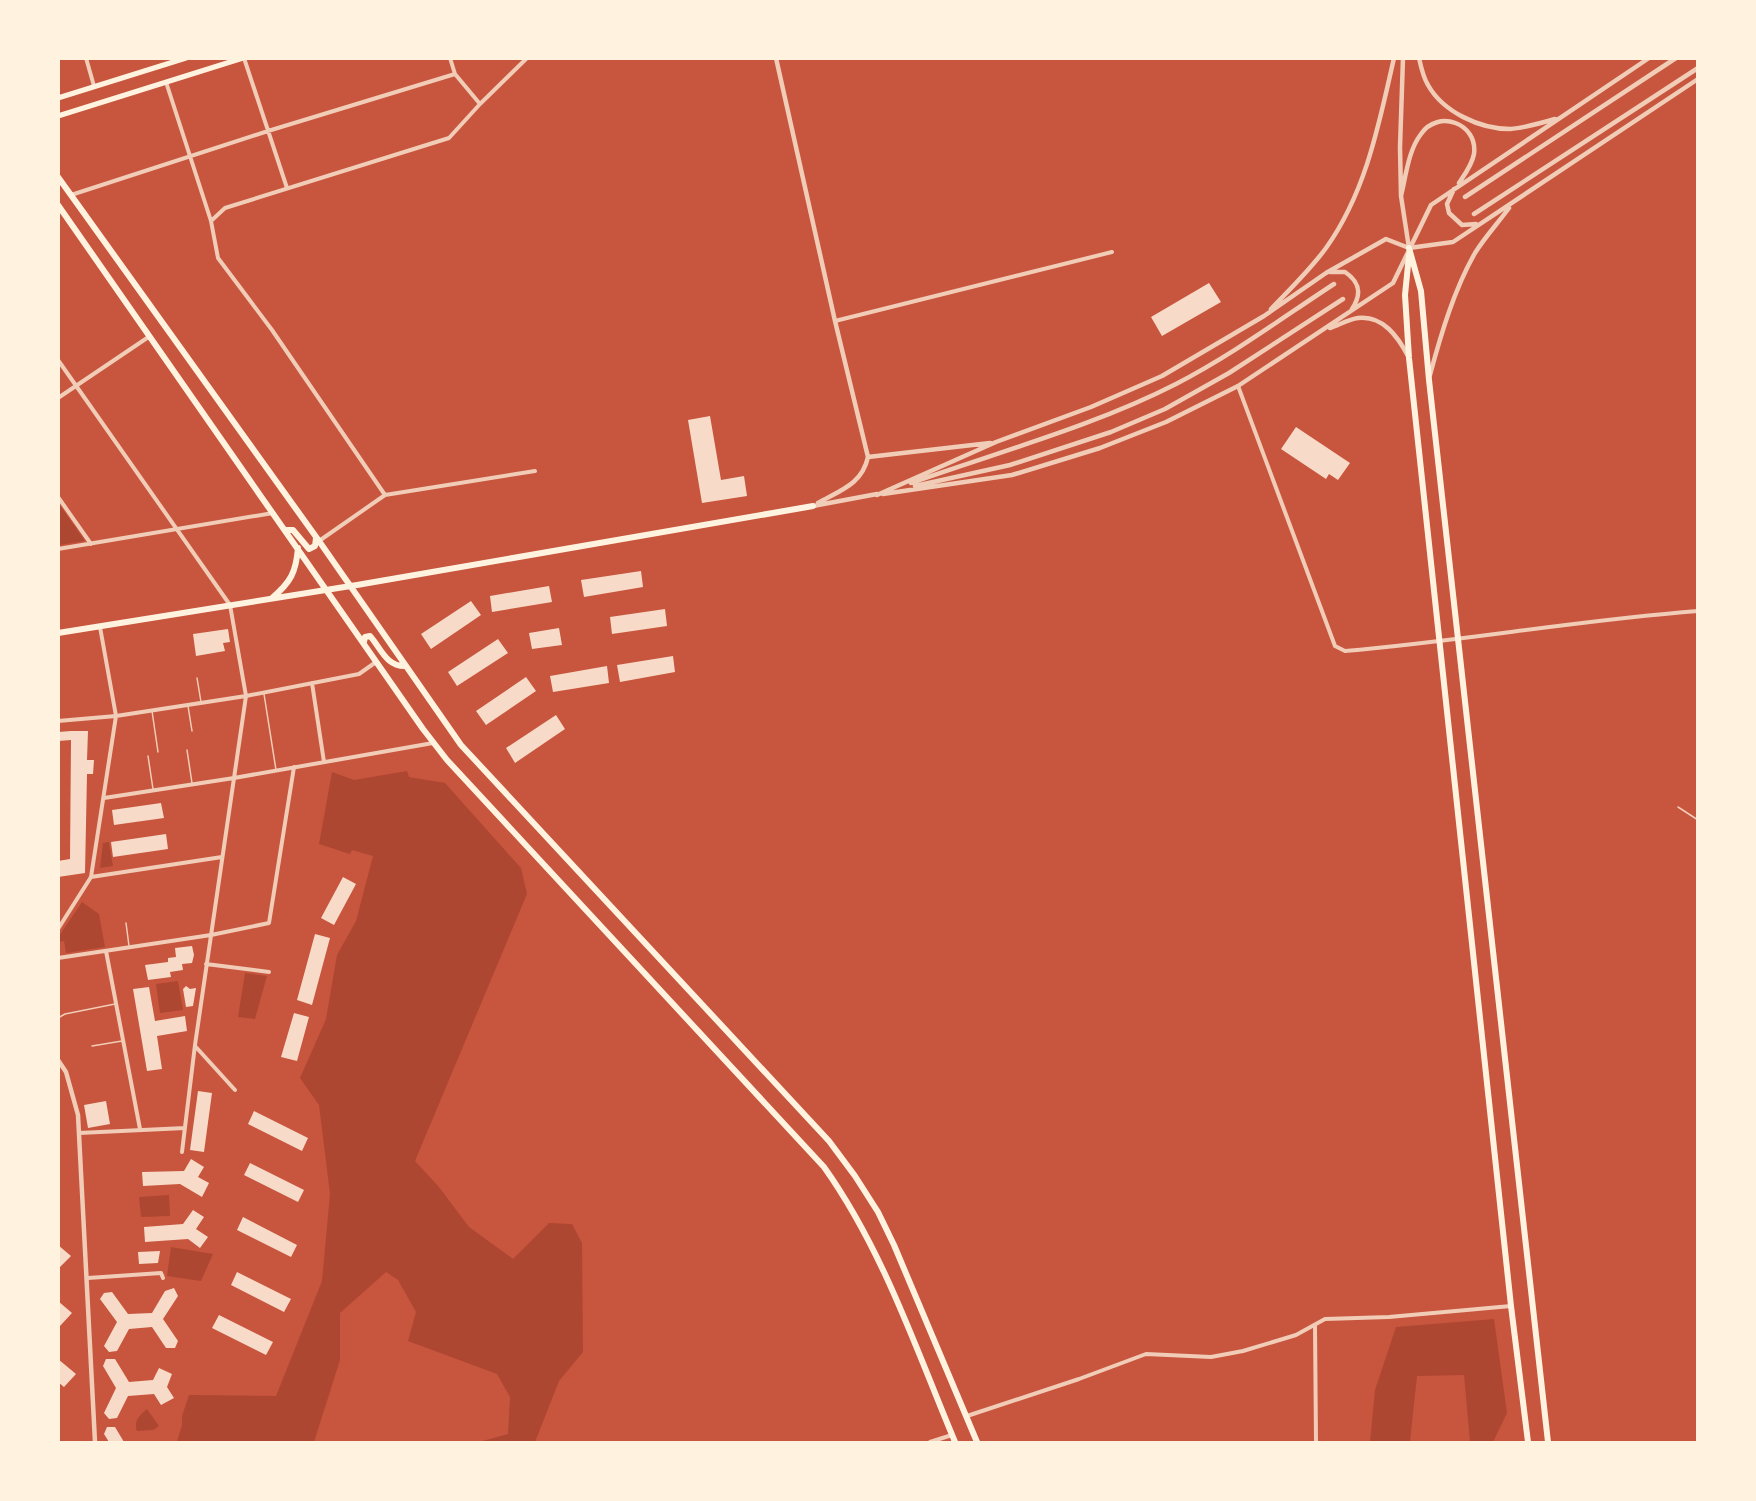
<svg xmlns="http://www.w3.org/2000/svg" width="1756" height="1501" font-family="Figtree,sans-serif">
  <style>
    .green { fill: #ae4732 }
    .building { fill: #f7dbc8 }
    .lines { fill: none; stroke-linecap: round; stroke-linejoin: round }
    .service { stroke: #f1ccb7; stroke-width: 1.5 }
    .minor { stroke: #f1ccb7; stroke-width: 4 }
    .tertiary { stroke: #f1ccb7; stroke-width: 4.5 }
    .secondary { stroke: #fff3e0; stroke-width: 5 }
    .primary { stroke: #fff3e0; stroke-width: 6 }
  </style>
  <rect width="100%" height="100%" fill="#c8553d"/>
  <path class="green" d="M59,504L85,541L59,545Z
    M407,771L409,777L445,783L521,868L527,894L415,1161L439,1187L469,1227L513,1259L549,1223L572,1224L582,1243L583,1352L559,1381L535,1442H479L508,1434L510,1397L497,1374L408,1341L416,1312L398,1280L386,1272L340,1313V1360L314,1442H177L182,1425V1416L189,1395L276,1396L322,1281L330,1194L319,1105L300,1078L326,1019L337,955L356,921L373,856L352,850L350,854L319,844L332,772L354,780Z
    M109,842L113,866L100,868L103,843Z
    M82,902L99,914L105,947L66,953L64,941L59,942V936Z
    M245,973L267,976L255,1019L238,1017Z
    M178,981L183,1010L160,1013L156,984Z
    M169,1195L170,1216L141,1217L139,1197Z
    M171,1247L213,1254L201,1281L167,1276Z
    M1494,1319L1507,1413L1493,1442H1470L1464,1375L1417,1376L1410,1442H1370L1375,1390L1396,1327Z
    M147,1409L159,1426L153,1430L137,1431C133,1421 140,1415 147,1409Z"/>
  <path class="building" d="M1209,283L1221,302L1162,336L1151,317Z
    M710,416L721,480L744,476L747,496L702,503L688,420Z
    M1296,427L1350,463L1338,480L1329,474L1326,479L1281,449Z
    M641,571L643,587L584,597L581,580Z
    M549,586L552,602L492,612L490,596Z
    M471,601L481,615L431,649L421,634Z
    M665,609L667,626L612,634L610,617Z
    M559,628L562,645L532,649L529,633Z
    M228,629L230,642L223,643L225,651L196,656L193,634Z
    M498,639L508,653L457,686L448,672Z
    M673,656L675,672L620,682L617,665Z
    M607,666L609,683L553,692L550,676Z
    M526,677L536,691L486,725L476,711Z
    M556,715L565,729L515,763L506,748Z
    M71,731H88L87,760H94L93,774H87L85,873L58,877V861L70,859L71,740L58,741V732Z
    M161,803L164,818L114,825L112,810Z
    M166,834L168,849L113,857L111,842Z
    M343,877L356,884L334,925L321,918Z
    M315,934L330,938L312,1005L297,1000Z
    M192,946L194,955L192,963L182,964L183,970L170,972L171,977L148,980L145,965L168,962V958L176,957L175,948Z
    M186,986L190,989L196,988L193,1006L186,1007L183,989Z
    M149,987L155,1021L185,1016L187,1031L157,1036L162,1069L147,1071L133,989Z
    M294,1013L309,1017L297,1061L281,1057Z
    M198,1091L212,1093L204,1152L190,1150Z
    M106,1101L110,1124L88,1128L84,1105Z
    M254,1111L308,1138L302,1151L248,1124Z
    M191,1159L204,1167L198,1177L209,1183L202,1197L180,1184L143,1186L142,1172L184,1171Z
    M250,1163L304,1190L298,1202L244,1175Z
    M193,1210L204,1217L196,1229L208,1237L200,1248L188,1239L145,1242L144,1227L183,1224Z
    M243,1217L297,1245L291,1257L237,1230Z
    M58,1245L71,1256L58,1269Z
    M160,1251L158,1263L139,1264L138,1252Z
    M237,1272L291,1299L284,1312L231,1285Z
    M174,1288L178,1296L163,1319L178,1341L175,1348H166L152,1327L129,1329L117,1351L109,1352L104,1346L117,1322L100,1299L104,1293L112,1292L128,1314L152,1313L165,1291Z
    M58,1301L72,1313L60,1326L58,1325Z
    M219,1315L273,1342L266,1355L212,1328Z
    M58,1359L76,1374L64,1387L58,1382Z
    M106,1359H115L129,1382L153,1380L159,1368L172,1374L167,1387L174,1398L161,1405L154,1394L128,1396L117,1418L109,1419L104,1413L116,1388L103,1366Z
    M107,1427H115L124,1442H109L104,1434Z"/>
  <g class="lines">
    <path class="service" d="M197,678L201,702
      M264,694L276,770
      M188,706L192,731
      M152,711L158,752
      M187,750L192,783
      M148,756L153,789
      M1678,807L1698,820
      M126,923L129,946
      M58,1018L65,1014L115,1004
      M92,1046L122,1041"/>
    <path class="minor" d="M86,58L94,86
      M244,58L287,188
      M450,58L455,74L480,104
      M166,82L211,221L218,258L272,330L385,495
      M71,195L268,131L455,74
      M211,221L225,208L449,138L480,104L527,58
      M835,321L1112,252
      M58,360L230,605L246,696L195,1045L182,1152
      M1238,386L1335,646L1345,651C1463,641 1579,620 1698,611
      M58,398L150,336
      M58,497L91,544
      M319,541L385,495L535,471
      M58,549L273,513
      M312,683L324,762
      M58,721L116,716L246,696L359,674L376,662
      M104,798L234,778L433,743
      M91,877L222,857
      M58,929L91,877L116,716L100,627
      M106,951L140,1129
      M58,958L211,935L269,923L294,767
      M206,964L269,972
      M195,1046L235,1090
      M79,1133L185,1128
      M88,1278L161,1273L163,1278
      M1315,1325L1316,1442
      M967,1416L1079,1379L1146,1354L1211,1357L1243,1351L1296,1335L1325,1319L1389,1317L1511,1306
      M930,1442L952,1435"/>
    <path class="tertiary" d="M776,58L835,321L868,457C862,484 841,490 818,503
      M1403,58L1400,147L1401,196L1409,248
      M1419,58C1421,67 1423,77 1428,85C1443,112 1480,129 1510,129C1525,128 1541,123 1555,119
      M1454,189L1447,204L1449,213L1462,225L1476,224
      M1401,196C1406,176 1408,151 1421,134C1438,109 1478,123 1474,154C1472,165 1465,174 1459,183
      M1465,197L1676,58
      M1474,214L1698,68
      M1330,272H1345C1360,282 1362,294 1352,309
      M1271,309C1290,289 1310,270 1326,248C1366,192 1379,124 1394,58
      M1330,328C1339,325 1349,319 1358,318C1383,315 1398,337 1408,356
      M1430,375C1441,334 1454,290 1475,253C1485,237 1498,223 1509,208
      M868,457L990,443
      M911,483C998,452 1094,426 1176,384C1232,355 1282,318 1334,284
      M915,486L1010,465L1111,432L1165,409L1229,373L1343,299
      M883,494L1012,475L1100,448L1166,422L1238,386L1393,283L1431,205L1649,58
      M877,495L996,442L1091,407L1162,376L1264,316L1326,273L1386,239L1409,248L1453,242L1698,79
      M813,506L877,494
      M58,1060L66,1072L78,1115L95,1442"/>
    <path class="secondary" d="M58,98L186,58
      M58,116L243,58"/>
    <path class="primary" d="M58,177L319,541L461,745L829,1141L855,1176L878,1212L894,1245L977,1442
      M58,205L423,729L447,760L824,1167C883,1250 916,1349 955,1442
      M1409,248L1421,291L1429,380L1548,1442
      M1409,255L1405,295L1409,358L1511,1306L1528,1442
      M286,530H293L309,549L315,546L316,538
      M272,598C291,582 296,572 298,548
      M58,633L357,585L813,506
      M364,642L365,637L370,636C381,648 386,667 406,666"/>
  </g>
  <rect width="1756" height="1501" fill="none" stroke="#fff3e0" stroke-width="120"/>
</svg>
